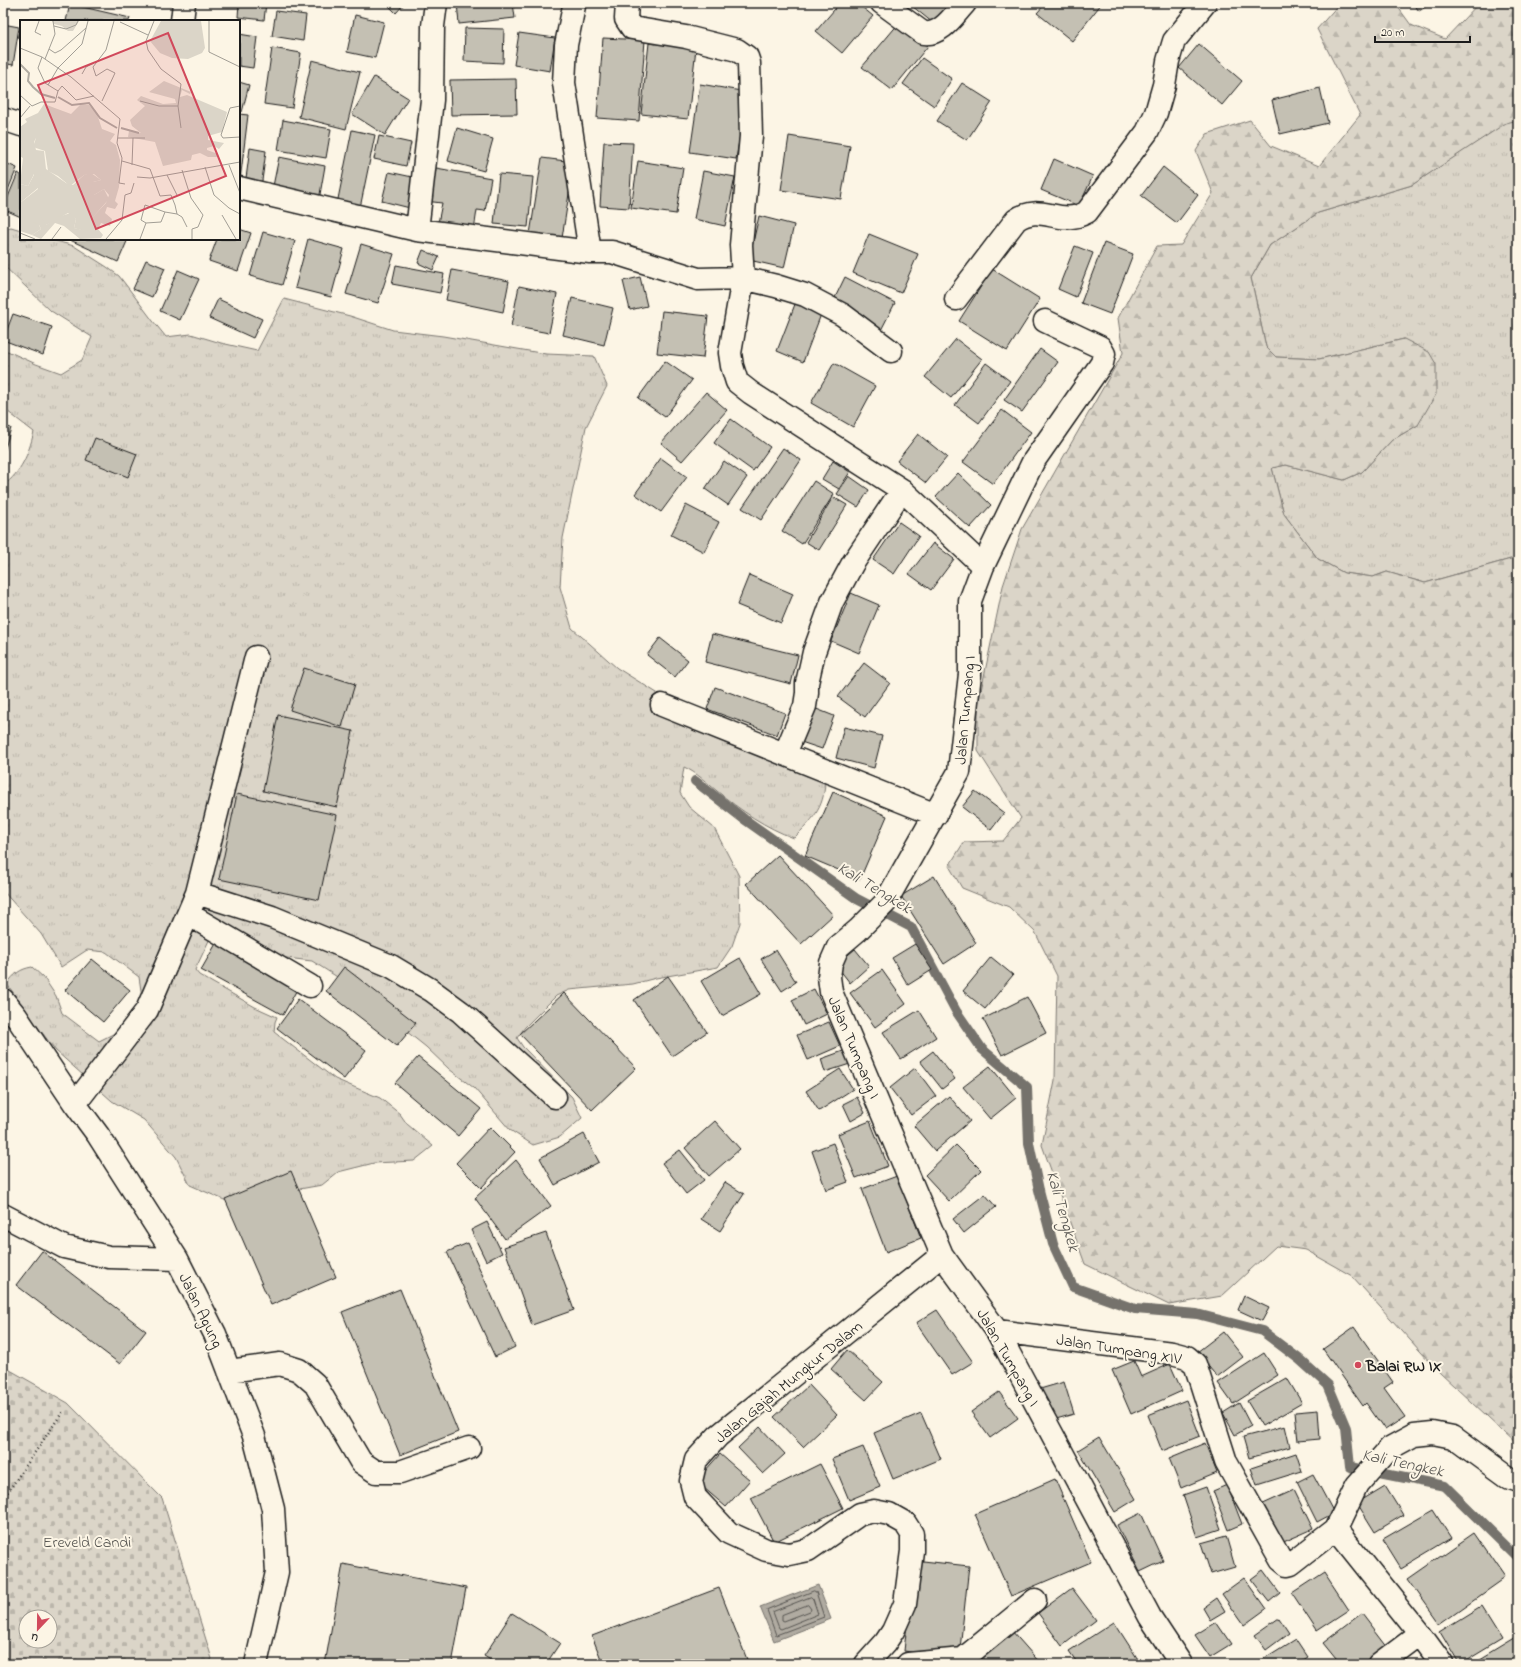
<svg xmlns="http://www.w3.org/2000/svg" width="1521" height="1667" font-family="'Indie Flower',sans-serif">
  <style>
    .grass { fill: url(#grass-tufts); stroke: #7c7872 }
    .forest { fill: url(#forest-firs); stroke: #7c7872 }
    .cemetery { fill: url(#cemetery-stones); stroke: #7c7872; fill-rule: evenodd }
    .water { fill: #b0aba1; stroke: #75726c }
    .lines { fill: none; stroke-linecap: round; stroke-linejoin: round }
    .shore { stroke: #575551; stroke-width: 1 }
    .stream { stroke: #75726c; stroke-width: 10 }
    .building { fill: #c4c0b3; stroke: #1c1c1c }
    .minor-casing { stroke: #1c1c1c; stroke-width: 25 }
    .path { stroke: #1c1c1c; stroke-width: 2.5; stroke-dasharray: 1 3; stroke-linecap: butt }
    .minor { stroke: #fcf5e5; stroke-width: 22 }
    .poi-dot { fill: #d1495b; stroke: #fcf5e5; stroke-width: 1.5 }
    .labels { text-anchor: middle; stroke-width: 4; stroke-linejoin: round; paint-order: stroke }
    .street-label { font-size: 16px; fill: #1c1c1c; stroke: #fcf5e5 }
    .poi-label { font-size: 16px; font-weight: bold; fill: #1c1c1c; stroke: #fcf5e5; text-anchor: start }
    .park-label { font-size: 16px; fill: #555450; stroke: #fcf5e5 }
    .water-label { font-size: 17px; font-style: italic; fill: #575551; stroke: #fcf5e5 }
    .inset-river { fill: none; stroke: #b0aba1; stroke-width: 2 }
    .inset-road { fill: none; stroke: #a29e95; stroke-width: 1 }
    .view { fill: #d1495b; fill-opacity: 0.15; stroke: #d1495b; stroke-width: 2 }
    .inset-edge { fill: none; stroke: #1c1c1c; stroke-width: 2 }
  </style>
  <defs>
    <pattern id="grass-tufts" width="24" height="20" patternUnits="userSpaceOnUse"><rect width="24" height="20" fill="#dbd5c8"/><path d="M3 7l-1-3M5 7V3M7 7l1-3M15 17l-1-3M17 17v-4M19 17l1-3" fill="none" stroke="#bbb6ab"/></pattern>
    <pattern id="forest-firs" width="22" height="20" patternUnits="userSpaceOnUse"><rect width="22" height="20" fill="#dbd5c8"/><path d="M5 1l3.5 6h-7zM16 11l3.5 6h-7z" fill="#bbb6ab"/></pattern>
    <pattern id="cemetery-stones" width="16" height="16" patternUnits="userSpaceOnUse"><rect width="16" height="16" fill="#dbd5c8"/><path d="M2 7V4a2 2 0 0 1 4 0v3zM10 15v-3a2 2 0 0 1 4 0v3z" fill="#bbb6ab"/></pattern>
  </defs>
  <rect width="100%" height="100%" fill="#fcf5e5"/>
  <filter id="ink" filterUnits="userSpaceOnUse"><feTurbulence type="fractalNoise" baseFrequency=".025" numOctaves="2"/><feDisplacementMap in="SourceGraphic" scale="8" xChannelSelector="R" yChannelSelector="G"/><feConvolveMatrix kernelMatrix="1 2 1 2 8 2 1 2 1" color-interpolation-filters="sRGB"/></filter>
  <g filter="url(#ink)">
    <path class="grass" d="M1518,120V557L1425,583L1387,572L1373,577L1344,573L1318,559L1284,514L1272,468L1286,465L1344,480L1362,472L1392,440L1418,425L1404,339L1319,359L1276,357L1266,347L1251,278L1270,245L1318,213L1412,185L1506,122Z
      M11,227L21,230V239H49L74,246L107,267L119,276L129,289L153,321L166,337L191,334L221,343L257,351L284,299L350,316L393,330L443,336L546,354L594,356L607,386L586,427L563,538L560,587L572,628L617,668L721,733L825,782C824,809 812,820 794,838C766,828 740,810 717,791C706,782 697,773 684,767L680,793L689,807L714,828L739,876L740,923L732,946L718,967L656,978L633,984L569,990L556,996L525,1027L517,1038L523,1047L572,1097L582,1118L560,1137L533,1145L510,1130L474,1088L449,1069L426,1047L342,980L312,961L278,957L212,934L195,970L199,975L255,1007L277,1017L275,1022L274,1032L335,1079L380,1098L400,1114L407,1124L433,1146L414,1161L374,1163L338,1172L322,1185L294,1190L238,1206L190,1185L176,1157L144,1120L112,1101L56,1051L37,1026L7,984C14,974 20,969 32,967L44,978L56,996L62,1013L99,1041L119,1031L142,997L139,977L106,952L87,950L61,967L41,934L3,891V486C22,471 28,455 34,432L3,408V349L36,364L61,373L82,360L92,337L51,311L3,265V229Z"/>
    <path class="forest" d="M1340,3H1395L1411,25L1445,39L1479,3H1518V120L1506,123L1412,185L1318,213L1270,245L1251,278L1266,347L1276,357L1319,359L1404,339L1429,352L1436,364V394L1418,425L1392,440L1362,472L1344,480L1286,465L1272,468L1284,514L1318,559L1344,573L1373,577L1387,572L1425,583L1518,557V1446L1440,1373L1352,1276L1306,1250L1276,1246L1222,1296L1169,1305L1085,1264L1042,1145L1055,1080L1057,976L1035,932L1009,907L962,888L949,866L964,842L1003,841L1021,818L978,751V705L1003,586L1022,529L1123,353L1118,318L1157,246L1181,245L1213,193L1196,151L1207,134L1250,120L1271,146L1319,166L1360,115L1317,29Z"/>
    <path class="cemetery" d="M3,1366L68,1403L162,1498L212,1659L206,1664H3ZM26,1617H50V1641H26Z"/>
    <path class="water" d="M818,1585L831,1619L774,1641L760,1607Z"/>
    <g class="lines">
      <path class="shore" d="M814,1591L816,1592L824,1617L776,1635L767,1610Z
        M811,1597L813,1599L818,1614L781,1629L779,1628L773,1612Z
        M808,1605L811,1609L810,1611L784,1621L782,1620V1615Z"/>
      <path class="stream" d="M695,781L744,819L857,899L911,927L956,1011L982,1049L1027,1087L1029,1143L1039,1190L1053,1244L1073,1287L1135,1309L1197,1314L1262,1331L1299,1359L1328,1385L1346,1428L1350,1467L1445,1486L1518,1558"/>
    </g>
    <path class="building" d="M239,3H266L264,20L238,17Z
      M386,3H405L396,13Z
      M457,3H513L515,18L459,24Z
      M637,3H671L670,7Z
      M840,3H857L873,16L842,53L816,31Z
      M915,3H950L933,23L912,6Z
      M1046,3H1102L1072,41L1037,13Z
      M1413,3H1432L1419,11Z
      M70,4L130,18L129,21H66Z
      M276,11L306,15L303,41L272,36Z
      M355,15L384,22L375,58L347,52Z
      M899,23L928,46L892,90L862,67Z
      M3,24L19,27L13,65L3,63Z
      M465,28L504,29L503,63L464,61Z
      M519,33L555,38L550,71L514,65Z
      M239,34L257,37L253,68L239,66Z
      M603,38L645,40L639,121L597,118Z
      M649,43L696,48L688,119L641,114Z
      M1199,44L1242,81L1222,105L1179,68Z
      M272,48L301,53L292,108L264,104Z
      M922,58L952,79L934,106L903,84Z
      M312,60L360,72L346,129L299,117Z
      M374,77L408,98L385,135L352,114Z
      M516,79L517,114L451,115L450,80Z
      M239,82L249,85L242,112L239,111Z
      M962,83L992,102L967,140L937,121Z
      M700,84L747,92L736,159L690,152Z
      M1320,88L1328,123L1280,134L1272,100Z
      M239,114L248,115L240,181H239Z
      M283,120L331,129L326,158L278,150Z
      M457,128L493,139L484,171L448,161Z
      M352,130L375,135L360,208L337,204Z
      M379,136L411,143L406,166L374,159Z
      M789,136L850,146L841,199L781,190Z
      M604,142L633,143L629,208L600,206Z
      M250,148L266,151L261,188L245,186Z
      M279,157L325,166L319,200L272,191Z
      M542,158L574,162L562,238L530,234Z
      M1054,159L1093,176L1079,206L1041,190Z
      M638,161L683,168L676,214L631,208Z
      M3,162L17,168L3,202Z
      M431,167L491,178L485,211L477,210L474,230L438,223L442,203L425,201Z
      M1163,167L1198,195L1177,223L1141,196Z
      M703,171L735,177L725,226L694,219Z
      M389,172L417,178L410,208L382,201Z
      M18,173L21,175V217L3,209Z
      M499,174L533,177L528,227L494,224Z
      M759,216L794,225L784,268L749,260Z
      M239,229L251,233L238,271L209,261L217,239H239Z
      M263,232L295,241L282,285L250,276Z
      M869,234L918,254L901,293L853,273Z
      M71,239H128L118,262L70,240Z
      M308,239L344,249L331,297L295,288Z
      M1104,243L1133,254L1110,314L1081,303Z
      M361,244L394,254L378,303L346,294Z
      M1075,246L1093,253L1076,297L1058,289Z
      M423,250L439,257L433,270L418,263Z
      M146,260L165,268L152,297L133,289Z
      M396,265L444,274L440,293L392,284Z
      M992,269L1040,299L1007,351L959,321Z
      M178,270L199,279L180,320L160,311Z
      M452,270L509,281L503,312L446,300Z
      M640,277L647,306L630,310L623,281Z
      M845,277L895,303L880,332L831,306Z
      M519,286L557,294L549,333L511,326Z
      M572,298L613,308L604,345L563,335Z
      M218,299L262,319L253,338L209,318Z
      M797,299L823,309L803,362L777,351Z
      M662,311L708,316L703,358L657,353Z
      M13,314L52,327L43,355L3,340Z
      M956,339L982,359L951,398L925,377Z
      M1040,349L1058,362L1022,412L1004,400Z
      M665,361L692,380L665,417L638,398Z
      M834,363L875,386L853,427L811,403Z
      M986,363L1010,381L979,423L955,405Z
      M706,392L727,410L682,461L661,443Z
      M1002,410L1031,432L993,484L963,462Z
      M731,419L770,447L753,471L714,443Z
      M3,426L11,428L3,455Z
      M918,434L947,457L926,483L897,461Z
      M95,438L137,454L128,477L86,460Z
      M783,448L801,460L761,520L742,508Z
      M661,458L687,477L661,512L635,494Z
      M724,461L747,477L728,505L705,489Z
      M833,461L850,472L839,489L822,479Z
      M958,473L991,505L970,528L936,497Z
      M849,476L869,490L858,507L837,494Z
      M814,481L834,494L802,544L782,531Z
      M833,497L847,505L819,550L806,542Z
      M686,505L719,522L704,552L671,535Z
      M899,522L919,536L894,574L873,560Z
      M933,543L954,559L931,590L909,574Z
      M749,575L793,594L781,623L737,605Z
      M851,593L879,605L859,653L831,641Z
      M712,634L798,655L791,684L705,662Z
      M660,638L688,660L675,677L647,655Z
      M864,663L890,683L865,717L838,697Z
      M304,668L355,684L342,727L290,710Z
      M715,687L785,713L777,735L707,709Z
      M814,708L834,716L822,749L801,742Z
      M278,715L353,731L337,807L263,791Z
      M844,727L882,736L874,768L836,758Z
      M975,791L1004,813L991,830L962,807Z
      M833,792L887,816L860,879L805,856Z
      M237,794L337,815L319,900L219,879Z
      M778,855L833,915L801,944L746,884Z
      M934,876L976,943L944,964L901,896Z
      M218,940L300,984L283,1015L201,970Z
      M915,944L932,970L908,985L892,958Z
      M855,949L869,966L850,983L836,965Z
      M776,950L796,982L782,991L761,959Z
      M991,957L1013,975L985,1009L963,991Z
      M740,958L761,994L722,1016L701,981Z
      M92,959L130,990L103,1022L65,990Z
      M344,967L416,1023L397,1046L326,991Z
      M882,970L906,1004L875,1027L850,993Z
      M668,976L707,1032L672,1056L634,1000Z
      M814,989L827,1014L804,1025L792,1000Z
      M564,993L636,1068L592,1110L520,1034Z
      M1027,997L1046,1033L1002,1055L983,1019Z
      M298,999L366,1050L344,1079L277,1028Z
      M919,1010L936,1037L901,1059L883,1032Z
      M829,1022L840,1046L808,1060L797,1035Z
      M846,1050L850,1064L825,1072L821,1059Z
      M933,1051L955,1079L942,1089L920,1061Z
      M418,1057L481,1109L458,1136L395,1083Z
      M990,1066L1016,1098L990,1119L963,1087Z
      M915,1068L936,1096L911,1115L890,1088Z
      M840,1069L853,1089L819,1111L806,1091Z
      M949,1096L970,1121L935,1151L914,1126Z
      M857,1097L865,1113L851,1121L843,1104Z
      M715,1121L740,1149L709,1176L685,1148Z
      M870,1121L888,1166L856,1178L838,1134Z
      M490,1127L515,1152L481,1188L456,1163Z
      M584,1134L599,1162L555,1185L540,1158Z
      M833,1143L848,1182L826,1190L812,1151Z
      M956,1145L981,1170L949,1201L925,1175Z
      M680,1150L704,1180L686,1194L662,1163Z
      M516,1160L551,1206L505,1239L475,1198Z
      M291,1171L336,1277L271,1305L225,1199Z
      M897,1176L921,1238L886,1252L862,1189Z
      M725,1182L744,1194L720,1231L701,1219Z
      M985,1194L996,1207L964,1233L953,1219Z
      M487,1222L502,1253L486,1261L471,1230Z
      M546,1233L574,1310L532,1325L504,1247Z
      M468,1243L515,1347L495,1357L447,1252Z
      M42,1251L146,1331L120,1364L16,1285Z
      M400,1289L458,1432L400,1455L342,1312Z
      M1244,1296L1269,1308L1262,1321L1238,1310Z
      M937,1310L973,1362L952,1375L916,1323Z
      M1354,1327L1393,1382L1384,1388L1405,1417L1385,1430L1366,1403L1363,1406L1323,1349Z
      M1223,1332L1243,1357L1217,1377L1197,1352Z
      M847,1350L883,1382L866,1400L831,1369Z
      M1264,1353L1278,1375L1233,1404L1218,1383Z
      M1134,1361L1141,1377L1170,1364L1182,1391L1131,1414L1112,1370Z
      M1287,1378L1302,1403L1262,1426L1247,1401Z
      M1064,1382L1074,1414L1049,1421L1040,1389Z
      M809,1385L837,1415L803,1447L774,1417Z
      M999,1392L1018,1418L990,1438L971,1412Z
      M1186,1400L1200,1436L1162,1451L1148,1415Z
      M1239,1403L1251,1426L1235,1435L1223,1413Z
      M1318,1410L1320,1439L1298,1441L1295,1412Z
      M921,1413L941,1459L893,1479L874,1433Z
      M1285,1426L1290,1447L1249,1458L1243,1437Z
      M760,1427L785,1454L763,1474L738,1448Z
      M1099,1437L1136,1499L1115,1512L1078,1450Z
      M1205,1443L1217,1473L1181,1488L1169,1458Z
      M863,1447L880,1487L849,1500L832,1459Z
      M1296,1453L1302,1471L1257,1485L1251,1468Z
      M720,1454L750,1480L726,1507L696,1481Z
      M820,1464L843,1508L774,1542L751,1498Z
      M1313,1474L1334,1513L1317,1522L1297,1482Z
      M1055,1479L1091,1562L1011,1596L975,1514Z
      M1227,1485L1242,1524L1228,1530L1213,1491Z
      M1385,1486L1403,1515L1375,1532L1357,1503Z
      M1206,1487L1221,1529L1197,1537L1183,1495Z
      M1294,1490L1313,1529L1279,1544L1261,1505Z
      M1433,1510L1451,1538L1401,1568L1383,1539Z
      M1141,1513L1163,1561L1140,1572L1117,1525Z
      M1474,1533L1505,1578L1440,1624L1408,1579Z
      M1226,1536L1235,1567L1211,1574L1201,1543Z
      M914,1560L969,1566L959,1658L904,1651Z
      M343,1564L466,1588L452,1664H325Z
      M1263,1570L1280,1593L1269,1602L1251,1579Z
      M1324,1572L1349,1610L1317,1631L1292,1593Z
      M1244,1578L1266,1609L1244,1625L1222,1594Z
      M719,1588L748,1662L744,1664H603L592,1636Z
      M1072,1588L1096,1620L1062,1646L1038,1613Z
      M1217,1598L1225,1611L1210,1620L1203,1608Z
      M1482,1606L1502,1638L1459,1664L1440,1632Z
      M512,1613L560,1643L546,1664H497L484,1656Z
      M1361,1614L1387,1648L1365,1664H1340L1323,1643Z
      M1279,1618L1289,1633L1266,1650L1255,1635Z
      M1114,1622L1141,1664H1078L1069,1651Z
      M1216,1622L1231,1644L1210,1657L1195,1635Z
      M1011,1630L1041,1664H971Z
      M1517,1636L1518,1664H1471Z
      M1295,1639L1307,1657L1296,1664H1255Z"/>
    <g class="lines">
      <g class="minor-casing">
        <path id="minor" d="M627,3L626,19L632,28L686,37L737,50L747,57L749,63L751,136L741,245L743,278L730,353L732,366L737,382L751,393L902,490L983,566
          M882,3L923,33C941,36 954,15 965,3
          M574,6L566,45L564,83L590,252
          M182,21L184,3
          M3,119L21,125
          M239,188L417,230L590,252H612L698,279L743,278L776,286L805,295L843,315L891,351
          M417,230L432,100L433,26L436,3
          M956,299L1016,220C1042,202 1059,228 1087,212L1147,132L1156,113L1164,85L1168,61L1174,41L1205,3
          M1045,321L1100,347L1104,354L1102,363L1033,462L983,566L970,601V674L959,772L885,903L858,930L838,947L831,963L829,977L831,992L942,1255L997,1331L1150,1617L1181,1664
          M662,705L936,815
          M785,754L805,706L807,693V683L814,652L832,602L853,563L902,490
          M197,893L272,917L391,966L431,990L461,1012L555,1097
          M188,914L310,986
          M3,1000L16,1016L75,1104L98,1135L177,1259L215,1334L254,1436L273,1509L277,1572L256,1664
          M75,1104L147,1010L197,893L256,657
          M3,1215L64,1247L109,1257L177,1259
          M997,1331L1172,1353L1187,1357L1195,1364L1226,1462L1281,1560L1287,1565L1291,1564L1336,1529L1420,1634L1442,1664
          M229,1371L280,1364L299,1370L315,1384L361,1462L376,1472H400L469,1448
          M1336,1529L1357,1485L1390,1448L1414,1435L1433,1433L1453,1437L1509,1478L1518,1481
          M866,1664L885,1643L893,1631L905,1604L912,1551V1534L905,1523L889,1514L874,1511L860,1514L808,1550L789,1554L766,1550L729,1533L695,1497L691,1481L696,1460L718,1436L942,1255
          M908,1664L963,1659L1035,1600
          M1380,1664L1420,1634"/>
      </g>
      <path class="path" d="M3,1499L64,1410"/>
      <use href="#minor" class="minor"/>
    </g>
  </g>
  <circle class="poi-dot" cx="1358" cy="1365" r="4"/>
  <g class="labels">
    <g class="street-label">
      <text transform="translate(964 710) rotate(-85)" y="6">Jalan Tumpang I</text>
      <text transform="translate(855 1047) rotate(67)" y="6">Jalan Tumpang I</text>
      <text transform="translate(202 1310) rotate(64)" y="6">Jalan Agung</text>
      <text transform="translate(1119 1348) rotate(9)" y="6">Jalan Tumpang XIV</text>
      <text transform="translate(1009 1357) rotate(60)" y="6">Jalan Tumpang I</text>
      <text transform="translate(788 1381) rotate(-39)" y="6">Jalan Gajah Mungkur Dalam</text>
    </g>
    <g class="poi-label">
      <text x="1366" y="1371">Balai RW IX</text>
    </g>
    <g class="park-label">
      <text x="87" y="1547">Ereveld Candi</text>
    </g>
    <g class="water-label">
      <text transform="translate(875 887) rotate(31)" y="6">Kali Tengkek</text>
      <text transform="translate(1064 1211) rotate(74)" y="6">Kali Tengkek</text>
      <text transform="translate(1403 1462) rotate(12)" y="6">Kali Tengkek</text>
    </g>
  </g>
  <g transform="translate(20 20)">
    <rect width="220" height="220" fill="#fcf5e5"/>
    <path d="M32,1H59L53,11H48L42,6L34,4ZM144,61L171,72L170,74L162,70L160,77L167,75L207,92L202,112L188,116V120L204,123L199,129L194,126L187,128V130L198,134L197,137H188L180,133L172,135L171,140L143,146L135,122L108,117L109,111L121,113L112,106L110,100L125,86L117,80L121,76L143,84L156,83L155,79L129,72ZM7,118H16L14,122L16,130L24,131L26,149L46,163L53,165L64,155L71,153L81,160L73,162L74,175L84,169L89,179L73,197L68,212L54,208L56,199L48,193L26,205H19L21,209L12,215L0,211V183L18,169L14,154L8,166L0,164L3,138L0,136V122Z" fill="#dbd5c8"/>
    <path d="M24,84L51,94L61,84L69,85L77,94L82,109L95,114L90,121L96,125L100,140L99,167L95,181L98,184L95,189L87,187L85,193L92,199L90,206L81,203L78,209L83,215L81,218L60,219L44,206L35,203L21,219L12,215L21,209L19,205L12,201L14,195L19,193L26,205L37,197L51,193L56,199L54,208L68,211V202L86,183L89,175L84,169L74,175L70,174L73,162L81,160L74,154L64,155L50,166L38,156L28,151L25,131L13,127L16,118L0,122V107L7,102L5,99L18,93ZM15,153L26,157L25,162L0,183V164L8,166Z" fill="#dbd5c8"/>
    <path d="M141,1H181L185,28L182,33L168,39L152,38L140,33L130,21Z" fill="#dbd5c8"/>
    <path class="inset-river" d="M0,44L9,53L8,61L13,67L21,74L35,78M38,77L52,85L69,83L80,98L97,108M101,108L119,113"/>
    <path class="inset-road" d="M19,1L15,12L21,15M134,1L126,21L128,30L141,49L161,64L158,86L161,108M189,1V32L220,47M100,2L128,15M34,6L46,9L56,5L58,1M0,28L22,37L51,57L100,99L97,123L102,138L99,163L105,164M29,29L35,33L41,30L66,8M22,37L18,48L25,63L38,71L42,66L56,80L74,76M25,39L35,14L33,1M62,54L66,47L74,43M28,65L38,48L62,24L68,1M0,75L12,86L21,82H35L38,71M82,81L95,53L87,49L76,56L73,47L86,30L94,1M120,81L139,86H158M220,86L210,88L201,115L203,118L220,117M0,98L10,86M98,118H125M102,141L130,149L140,176L151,175L155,185L157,194L145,192L141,202L126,203M112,145L113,118M209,145L220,173M185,147L194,175L209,188L220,194M162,150L171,178L183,195L178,207L172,209V219M147,155L157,175M117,157L130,158L220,142M157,194L162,197L167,207M202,195L216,219M126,203L121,200L125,185L145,192M0,213L15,219M32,219L41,207M86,219L102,200L105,175L111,173L114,163M120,219L126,203"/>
    <path class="view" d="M148,13L206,156L76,209L18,65Z"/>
    <rect width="220" height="220" class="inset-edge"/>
  </g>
  <rect width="1521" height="1667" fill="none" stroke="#fcf5e5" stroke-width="16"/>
  <rect x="8" y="8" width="1505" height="1651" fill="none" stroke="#1c1c1c" stroke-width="1.5" filter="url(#ink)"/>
  <g transform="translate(38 1629) rotate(202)"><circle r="19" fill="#fcf5e5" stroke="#a29e95"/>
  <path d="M0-3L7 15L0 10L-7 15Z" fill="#d1495b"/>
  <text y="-6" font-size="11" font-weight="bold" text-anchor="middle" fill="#1c1c1c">U</text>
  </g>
  <path d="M1375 36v6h95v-6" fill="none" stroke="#1c1c1c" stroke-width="2"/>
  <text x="1381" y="36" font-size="12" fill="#1c1c1c" stroke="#fcf5e5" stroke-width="3" paint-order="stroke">20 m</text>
</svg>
